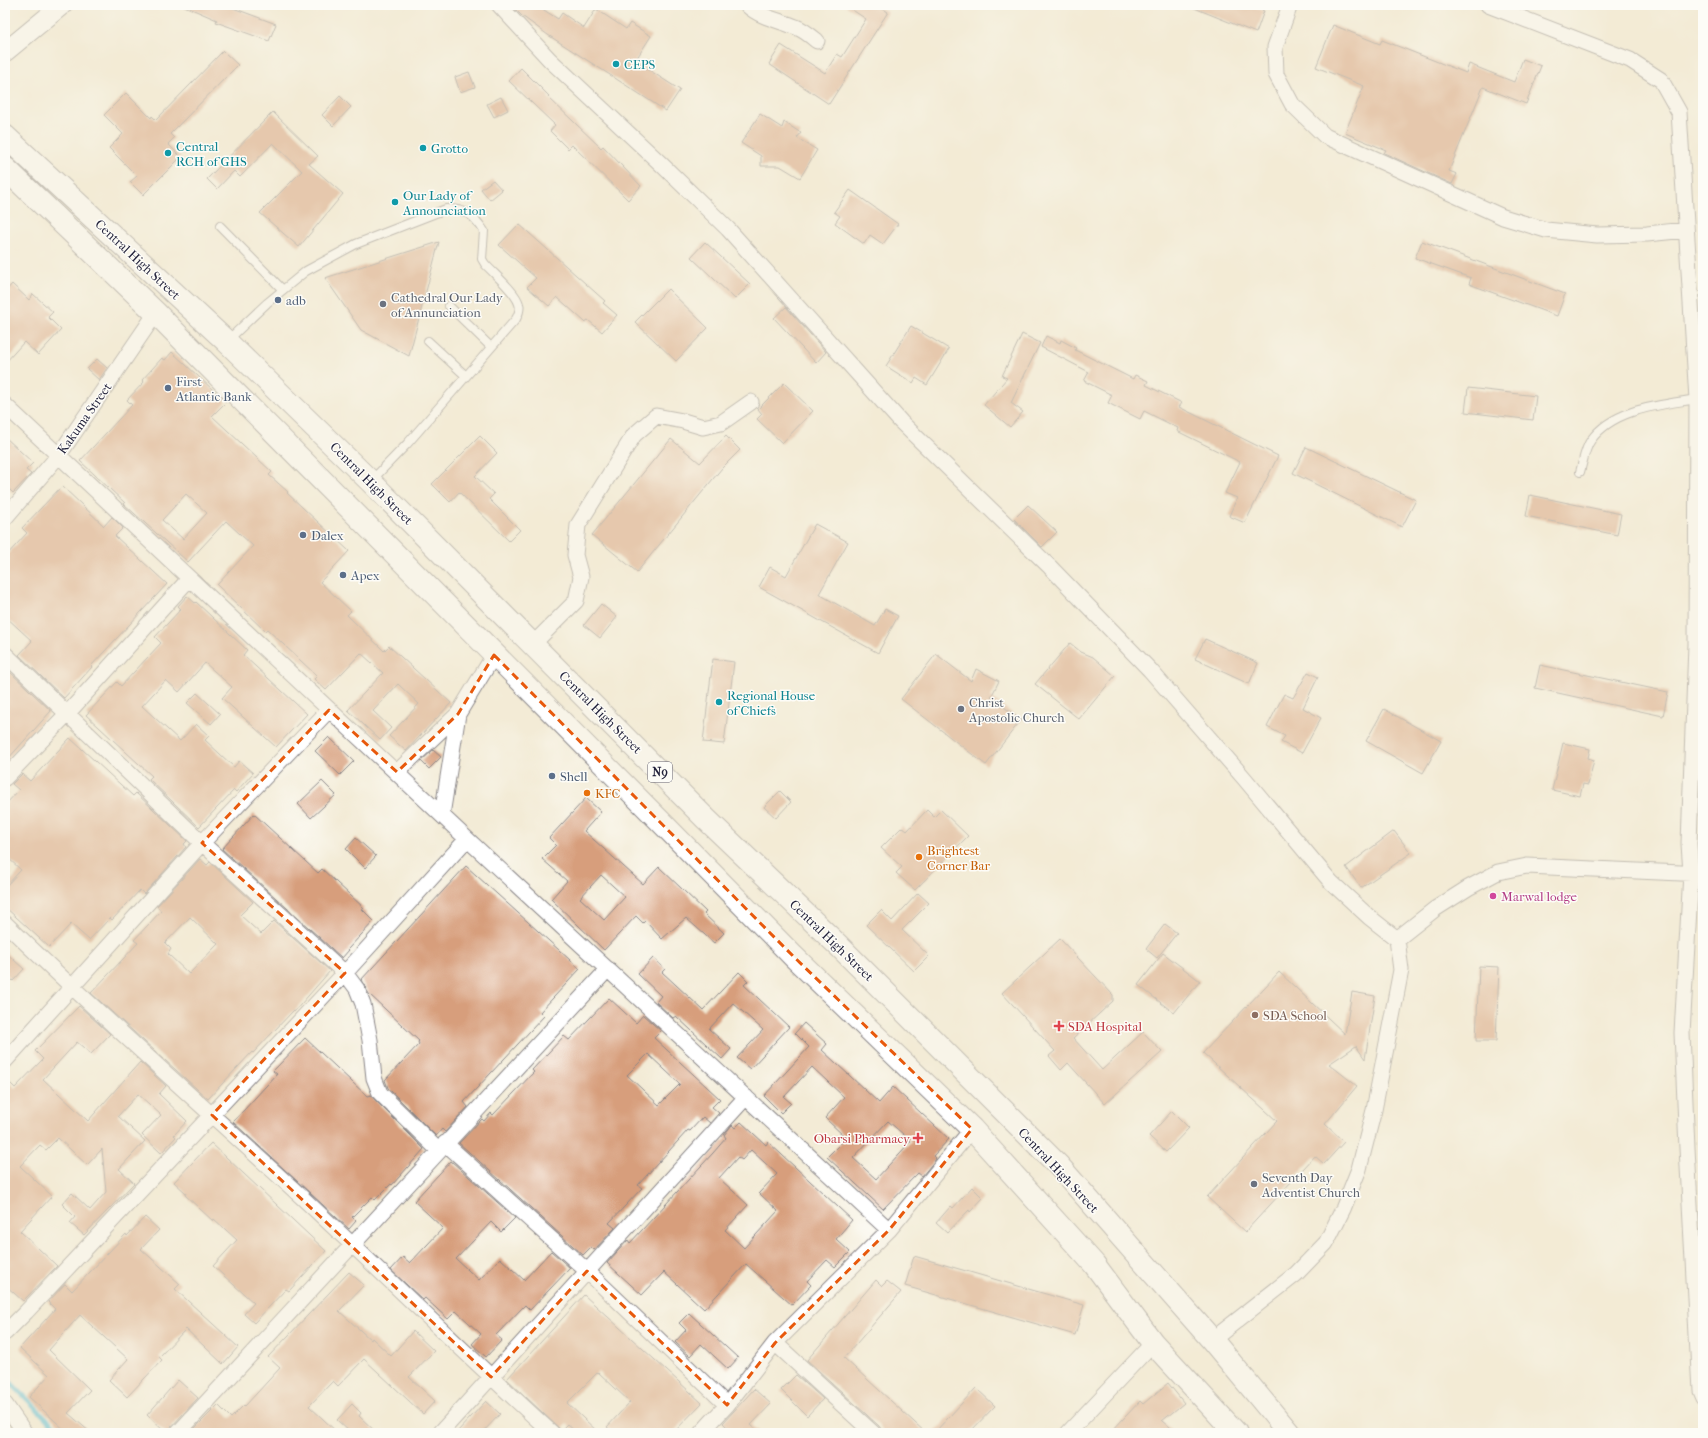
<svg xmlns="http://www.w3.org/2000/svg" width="1708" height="1438" font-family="'IM FELL French Canon',serif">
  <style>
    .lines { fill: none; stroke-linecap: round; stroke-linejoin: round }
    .stream { stroke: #5abdd8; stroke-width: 5 }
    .building { fill: #d79e7c; fill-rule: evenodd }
    .service-casing { stroke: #8a8688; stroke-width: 10 }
    .minor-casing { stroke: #8a8688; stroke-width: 17 }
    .tertiary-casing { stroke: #8a8688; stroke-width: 21 }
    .trunk-casing { stroke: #8a8688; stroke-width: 24 }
    .service { stroke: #fff; stroke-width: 8 }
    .minor { stroke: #fff; stroke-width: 15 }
    .tertiary { stroke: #fff; stroke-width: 19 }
    .trunk { stroke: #fff; stroke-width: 22 }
    .marked { fill: none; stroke: #e8590c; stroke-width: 3; stroke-dasharray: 8 5; stroke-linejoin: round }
    .culture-dot { fill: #0f9aa8; stroke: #fdfcf7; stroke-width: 1.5 }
    .service-dot { fill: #5c6f8a; stroke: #fdfcf7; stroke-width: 1.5 }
    .worship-dot { fill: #6b7280; stroke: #fdfcf7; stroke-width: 1.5 }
    .food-dot { fill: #e8710a; stroke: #fdfcf7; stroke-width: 1.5 }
    .hotel-dot { fill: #d1479c; stroke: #fdfcf7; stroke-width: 1.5 }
    .education-dot { fill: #8d6e63; stroke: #fdfcf7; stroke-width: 1.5 }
    .health-dot { fill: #e0444e; stroke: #fdfcf7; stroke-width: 1.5 }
    .labels { text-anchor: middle; stroke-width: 3; stroke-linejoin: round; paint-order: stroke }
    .shield { fill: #fdfcf7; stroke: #646373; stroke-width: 1 }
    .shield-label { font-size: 12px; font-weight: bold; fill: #22223b }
    .culture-label { font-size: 13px; fill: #0d838f; stroke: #fdfcf7; text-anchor: start }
    .street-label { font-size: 13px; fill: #22223b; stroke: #fdfcf7 }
    .worship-label { font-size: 13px; fill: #5b616d; stroke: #fdfcf7; text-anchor: start }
    .service-label { font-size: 13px; fill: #4e5e75; stroke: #fdfcf7; text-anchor: start }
    .food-label { font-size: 13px; fill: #c56008; stroke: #fdfcf7; text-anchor: start }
    .hotel-label { font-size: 13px; fill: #b23c85; stroke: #fdfcf7; text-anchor: start }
    .education-label { font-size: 13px; fill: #785e54; stroke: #fdfcf7; text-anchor: start }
    .health-label { font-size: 13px; fill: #be3a42; stroke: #fdfcf7; text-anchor: start }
  </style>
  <rect width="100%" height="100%" fill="#fdfcf7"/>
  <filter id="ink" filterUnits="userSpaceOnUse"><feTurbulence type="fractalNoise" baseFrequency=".025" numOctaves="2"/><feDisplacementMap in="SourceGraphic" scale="8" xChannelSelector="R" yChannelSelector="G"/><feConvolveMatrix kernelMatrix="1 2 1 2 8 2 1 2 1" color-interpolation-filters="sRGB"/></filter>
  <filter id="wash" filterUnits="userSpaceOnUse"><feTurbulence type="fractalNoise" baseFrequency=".012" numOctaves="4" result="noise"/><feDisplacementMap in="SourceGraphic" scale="16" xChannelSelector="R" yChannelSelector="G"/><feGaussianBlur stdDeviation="0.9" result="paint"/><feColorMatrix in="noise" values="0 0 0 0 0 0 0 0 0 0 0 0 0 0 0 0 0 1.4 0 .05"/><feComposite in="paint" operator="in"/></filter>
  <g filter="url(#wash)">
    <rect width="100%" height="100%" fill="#f3ebd6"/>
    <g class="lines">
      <path class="stream" d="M5,1377L61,1433"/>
    </g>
    <g id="blocks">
      <path class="building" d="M182,5H225L276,24L269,41L216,22L217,20Z
        M511,5H536L558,19L562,13L584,28L596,9L626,29L630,23L651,36L635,61L680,90L666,111L548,35L522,16Z
        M845,5H877L888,12L829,104L769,64L781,45L825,73L837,54L842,57L866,19Z
        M1187,5H1250L1264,11L1256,33Z
        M1333,25L1380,44L1382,40L1466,73L1469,64L1514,82L1523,59L1541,66L1526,104L1483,87L1449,171L1457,174L1452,184L1384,153L1386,150L1345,133L1364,86L1316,67Z
        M223,51L238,65L170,134L174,138L168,144L181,157L143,195L130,182L137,176L109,148L123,134L104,115L126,93L151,118L152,116L156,120Z
        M521,68L549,96L548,97L601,148L603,146L641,186L628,200L572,145L568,149L550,131L555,125L509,81Z
        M469,72L475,87L460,92L455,77Z
        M340,96L351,107L333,126L322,115Z
        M501,97L508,110L494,117L487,104Z
        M273,112L318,156L309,164L343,194L299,247L260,213L302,171L273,143L240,177L234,171L217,189L207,179Z
        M760,114L782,128L784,122L801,133L797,138L817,150L800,178L780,166H761V156L741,143Z
        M493,180L502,190L490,200L481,189Z
        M850,190L898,224L883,244L870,235L864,244L835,223L840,216L834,212Z
        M519,224L605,301L603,303L617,315L602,332L588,320L585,322L557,297L549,306L527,287L536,278L499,245Z
        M1422,241L1565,294L1557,316L1469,284L1471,278L1415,258Z
        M439,242L409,356L361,330L325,278Z
        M705,242L750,284L735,299L691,257Z
        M12,284L29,300L33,294L53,312L48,317L61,330L38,355L24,342L5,363V292Z
        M668,289L708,328L676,361L635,322Z
        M786,307L826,352L816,363L774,318Z
        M911,326L949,349L927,385L916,378L913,383L886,366Z
        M1022,334L1040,343L1011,403L1023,412L1010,427L984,405L1007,378L1002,376Z
        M1046,336L1060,343L1061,340L1076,348L1075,350L1133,379L1135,375L1148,381L1146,385L1182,403L1179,407L1278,456L1245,523L1229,516L1237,498L1225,493L1240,462L1177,431L1178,428L1144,411L1140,419L1108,403L1112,395L1084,381L1089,372L1041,347Z
        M172,352L226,402L212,416L272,472L269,475L288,492L287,493L349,551L320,582L351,611L347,615L384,651L389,646L451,703L406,751L389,736L419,704L398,684L373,711L391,728L380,740L348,710L383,673L361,653L326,690L314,679L317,676L267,629L265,631L217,585L253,546L226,521L188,562L124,504L125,503L80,461L132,405L127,400L144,382L142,380L162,358L165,360ZM186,494L207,513L183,539L162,520Z
        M97,359L107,368L99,380L87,369Z
        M784,383L813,411L782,443L757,419L762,414L758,409Z
        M1468,388L1536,396L1533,420L1465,412Z
        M480,436L497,453L475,476L494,494L489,499L520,530L509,541L459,492L450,502L432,484Z
        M726,436L740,450L722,468L637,572L592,535L671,439L700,463Z
        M5,437L33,463L26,470L31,474L13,493L5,485Z
        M1306,447L1416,500L1402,527L1293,473Z
        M62,486L104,526L112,517L123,528L115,536L167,584L91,666L92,667L64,698L19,655L32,641L5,616V557L27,533L22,528Z
        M1530,495L1621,514L1617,535L1526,516Z
        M1028,505L1057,532L1042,547L1014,519Z
        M815,524L848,542L819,594L875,626L885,609L898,616L878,653L759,587L770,567L786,576Z
        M187,596L195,603L196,602L247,650L243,655L307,714L276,747L222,698L232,687L205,663L179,692L166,680L142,706L180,741L196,724L209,736L205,740L234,767L239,761L253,773L236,792L234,790L199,827L149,779L152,776L86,715L117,682L121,686L161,643L155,637L181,609L178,606Z
        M601,604L617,617L600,638L584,625Z
        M1205,639L1258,663L1249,684L1195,659Z
        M1070,643L1081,652L1093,657L1115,676L1079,719L1035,684Z
        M936,654L971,681L976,669L999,681L991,697L1021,720L986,765L901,699Z
        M713,659L734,662L724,744L703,742Z
        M1540,665L1668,692L1663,716L1535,688Z
        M7,669L51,711L7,760L8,762L5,765V671Z
        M1308,672L1318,677L1303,708L1321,718L1302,753L1281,742L1285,736L1267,727L1284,694L1293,698Z
        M197,693L220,714L211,724L187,703Z
        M1384,709L1441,741L1423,773L1366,741Z
        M329,737L354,761L340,775L315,751Z
        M70,738L133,796L136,793L187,841L184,844L186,847L144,894L140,890L112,920L110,918L89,940L71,924L49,947L5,907V887L21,870L5,855V805L19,790L12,784L22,774L30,781Z
        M1563,743L1590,749L1588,758L1594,760L1588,785L1583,784L1580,796L1552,790Z
        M433,750L441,757L429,769L421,761Z
        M322,781L336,795L311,818L298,804Z
        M780,791L791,802L776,818L764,807Z
        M586,798L601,812L584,831L643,884L659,867L706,912L704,914L724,933L714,943L686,918L662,939L645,921L643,923L636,916L604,950L551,899L567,881L542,859L556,845L549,838ZM601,875L625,897L604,920L580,898Z
        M927,810L934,817L941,810L968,836L915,890L896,873L902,867L881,848L902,827L907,831Z
        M254,814L318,873L322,869L364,908L362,909L374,921L348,949L349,950L342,958L222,849Z
        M1394,831L1411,853L1361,888L1346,867Z
        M356,838L376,856L365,868L346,849Z
        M200,859L207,865L210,862L253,902L240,915L261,934L274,921L330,971L294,1012L293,1011L253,1053L252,1052L208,1099L91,993L138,943L134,940L161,911L157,906ZM190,917L218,944L189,974L168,954L171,949L165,943Z
        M466,866L580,969L540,1012L544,1016L464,1102L468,1107L445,1132L442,1129L436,1136L388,1088L385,1080L419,1044L418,1042L419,1041L369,994L361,980Z
        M918,893L929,903L902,930L929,956L914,971L866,925L881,910L892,921Z
        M1165,924L1177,933L1157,958L1146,949Z
        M1060,939L1113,995V1001L1073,1038L1102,1070L1143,1032L1162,1052L1105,1104L1068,1063L1061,1070L1049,1056L1055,1051L1002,993Z
        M5,952L24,969L13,981L5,973Z
        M1163,953L1200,981L1174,1013L1138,985Z
        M653,958L665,969L662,972L703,1010L739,972L748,981L744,985L789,1027L750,1069L737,1058L763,1030L733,1003L709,1029L731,1049L722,1059L676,1016L673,1018L656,1002L661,996L638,974Z
        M1479,966L1499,967L1496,1041H1476Z
        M1279,972L1345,1034L1352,992L1375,996L1365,1059L1356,1046L1329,1064L1357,1086L1325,1124L1344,1142L1324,1164L1315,1156L1245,1232L1207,1197L1277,1121L1203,1053Z
        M609,998L636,1023L643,1015L661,1031L654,1038L720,1099L712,1107L719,1113L710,1123L703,1117L690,1131L688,1130L638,1185L642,1188L609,1223L615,1228L594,1250L591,1247L583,1255L459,1143L482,1119L484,1121L491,1113L493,1115L534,1072L532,1070L564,1036L569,1040ZM648,1054L680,1084L659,1105L627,1075Z
        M79,1006L110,1034L91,1054L77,1042L43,1079L88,1121L140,1062L166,1086L159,1094L187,1121L174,1135L176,1137L161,1153L142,1135L161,1115L138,1094L118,1116L145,1141L119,1169L134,1183L84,1235L70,1223L75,1217L62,1204L72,1193L90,1210L106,1192L102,1149L87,1165L58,1138L46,1150L40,1145L20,1166L52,1196L20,1231L57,1266L23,1301L5,1285V1078L15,1088L43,1059L35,1051Z
        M804,1023L827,1044L822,1050L879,1103L893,1087L949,1139L933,1156L936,1159L922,1176L918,1173L883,1209L827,1157L846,1138L825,1118L844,1097L812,1067L784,1097L791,1103L781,1113L764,1096L809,1047L795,1033ZM888,1121L911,1141L876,1179L853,1158Z
        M305,1038L367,1096L371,1095L374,1099L424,1149L392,1185L391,1184L375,1200L372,1197L352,1217L356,1221L349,1229L233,1122L277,1074L273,1071Z
        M1172,1111L1189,1128L1166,1152L1149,1136Z
        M741,1122L766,1145L768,1142L852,1220L836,1239L850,1252L835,1267L827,1260L807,1281L811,1285L792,1305L746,1264L704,1309L664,1272L642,1295L607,1263L628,1240L630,1243L713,1153L726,1138L724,1135L732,1125L735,1128ZM751,1150L777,1174L759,1193L778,1211L744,1248L725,1230L748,1205L719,1178L738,1157L742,1160Z
        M211,1143L326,1251L289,1291L286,1289L254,1323L244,1314L254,1303L213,1266L237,1240L214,1219L213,1221L185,1195L186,1193L174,1182Z
        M451,1161L515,1218L501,1232L491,1222L456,1259L479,1280L500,1258L524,1280L551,1251L570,1268L530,1310L525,1305L496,1335L502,1340L486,1357L472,1344L481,1334L456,1311L448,1319L425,1298L423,1300L391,1270L403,1257L410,1263L443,1228L414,1201Z
        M972,1187L983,1198L970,1212L969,1210L947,1233L936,1223L951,1206L953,1208Z
        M145,1217L159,1230L141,1249L180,1284L175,1289L238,1347L223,1364L186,1329L159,1357L162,1360L127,1397L109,1380L128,1359L80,1315L49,1350L90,1390L68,1413L91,1433H68L29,1397L49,1375L20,1348L55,1309L48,1302L65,1284L72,1291L126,1234L127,1236Z
        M914,1256L1084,1305L1075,1335L905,1286Z
        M349,1272L364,1285L339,1311L371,1340L372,1338L391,1356L413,1331L434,1351L409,1377L435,1401L423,1414L364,1359L338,1386L333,1381L309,1406L338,1433H190L218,1405L231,1418L244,1405L245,1406L280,1368L268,1357Z
        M876,1280L882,1286L887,1281L901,1292L844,1358L926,1433H884L879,1426L807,1360Z
        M584,1295L702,1403L673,1433H614L607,1427L630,1402L598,1372L567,1403L599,1433H577L567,1424L561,1430L507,1379Z
        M689,1313L738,1358L728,1369L701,1344L690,1356L675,1342L686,1330L679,1323Z
        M796,1375L823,1399L807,1416L781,1390Z
        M178,1380L198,1398L171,1427L169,1433H166L147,1415Z
        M1168,1383L1184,1403L1162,1421L1176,1433H1110L1140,1401L1143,1404Z
        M976,1388L995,1406L969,1433H934Z
        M754,1389L771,1404L751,1425L760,1433H733L723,1423Z
        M486,1401L500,1414L482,1433H456Z
        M352,1404L361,1413L359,1416L377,1433H351L337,1420Z"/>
    </g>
  </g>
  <g filter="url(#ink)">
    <use href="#blocks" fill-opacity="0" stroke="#8a8688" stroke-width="1"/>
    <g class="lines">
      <g class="service-casing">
        <path id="service" d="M220,226L283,290
          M449,306L491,347
          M227,341L267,303L306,271L356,244L446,209C465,209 473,214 484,231L482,259L485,264C494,274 516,292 519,304C521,309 518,315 516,319L407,444L371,481
          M428,341L466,376
          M1580,472C1583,462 1585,448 1591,440C1614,408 1661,405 1697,399"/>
      </g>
      <g class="minor-casing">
        <path id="minor" d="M499,5L550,60L660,163L728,229L901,422L1050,567L1150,670L1244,778L1331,882L1369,917L1397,939L1435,909L1468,888L1498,872L1527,866L1703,874
          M747,5C761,18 779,20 796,27C804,30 811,36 817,41
          M1290,5L1275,47L1276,74L1292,104L1325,136L1503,217L1546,230L1597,235L1647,234L1686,230
          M1488,5L1630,60L1661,80L1679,112L1697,399L1696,644L1689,844L1691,873L1682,1033L1687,1148L1700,1391L1703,1398
          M5,405L467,839L889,1230
          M5,518L59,455L156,313
          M533,644L576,601L581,577L575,555L578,525L634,435L656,416L683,421L703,427L721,423L751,402
          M5,654L202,843L345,973L357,989L363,1004L370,1040L374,1078L380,1093L438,1150
          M397,772L458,714L494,655
          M5,778L67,714L189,579
          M442,815L458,714
          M5,923C98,1014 196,1100 292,1188C379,1269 464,1353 552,1433
          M5,1061L202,843L329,710
          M445,1143L587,1271L727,1405
          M5,1333L26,1312L345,973L467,839
          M1212,1340L1296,1274L1326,1243L1343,1209L1359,1169L1374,1110L1392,1017L1401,970L1397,939
          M775,1343L873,1433
          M5,1404L25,1433
          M178,1433L608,969
          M440,1433L746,1097
          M701,1433L727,1405L775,1343L889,1230L972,1129
          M1068,1433L1153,1343"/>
      </g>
      <g class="tertiary-casing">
        <path id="tertiary" d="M5,52L62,5"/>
      </g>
      <g class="trunk-casing">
        <path id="trunk" d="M5,136L226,341L371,482L705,818L839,946L1058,1165L1212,1340L1289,1433
          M5,168L156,313L668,829L793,956L972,1129L1094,1264L1153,1343L1236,1433"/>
      </g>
      <use href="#service" class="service"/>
      <use href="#minor" class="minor"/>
      <use href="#tertiary" class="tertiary"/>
      <use href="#trunk" class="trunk"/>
    </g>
  </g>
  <path d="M0 0H1708V1438H0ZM494,655L793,956L972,1129L889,1230L775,1343L727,1405L587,1271L491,1377L212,1115L345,973L202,843L329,710L397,772L458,714Z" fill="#f3ebd6" fill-opacity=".55" fill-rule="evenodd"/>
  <path class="marked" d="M494,655L793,956L972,1129L889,1230L775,1343L727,1405L587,1271L491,1377L212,1115L345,973L202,843L329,710L397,772L458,714Z"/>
  <g class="culture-dot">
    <circle cx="616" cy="64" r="4"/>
    <circle cx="423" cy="148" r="4"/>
    <circle cx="168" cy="153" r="4"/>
    <circle cx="395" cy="202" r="4"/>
    <circle cx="719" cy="702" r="4"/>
  </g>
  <g class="service-dot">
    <circle cx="278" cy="300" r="4"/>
    <circle cx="168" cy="388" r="4"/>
    <circle cx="303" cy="535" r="4"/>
    <circle cx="343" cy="575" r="4"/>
    <circle cx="552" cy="776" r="4"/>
  </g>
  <g class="worship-dot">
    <circle cx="383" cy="304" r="4"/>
    <circle cx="961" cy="709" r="4"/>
    <circle cx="1254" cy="1184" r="4"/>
  </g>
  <g class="food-dot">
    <circle cx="587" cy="793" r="4"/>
    <circle cx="919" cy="857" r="4"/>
  </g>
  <circle class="hotel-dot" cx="1493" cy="896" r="4"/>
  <circle class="education-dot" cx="1255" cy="1015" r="4"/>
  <g class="health-dot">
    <path d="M1057 1020h4v4h4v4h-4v4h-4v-4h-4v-4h4z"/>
    <path d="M916 1132h4v4h4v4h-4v4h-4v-4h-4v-4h4z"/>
  </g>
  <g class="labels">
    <rect class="shield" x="648" y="762" width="24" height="20" rx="3"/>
    <g class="shield-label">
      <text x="660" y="776">N9</text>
    </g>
    <g class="culture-label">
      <text x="624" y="69">CEPS</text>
      <text x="176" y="151">Central<tspan x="176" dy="15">RCH of GHS</tspan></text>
      <text x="431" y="153">Grotto</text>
      <text x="403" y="200">Our Lady of<tspan x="403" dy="15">Announciation</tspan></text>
      <text x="727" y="700">Regional House<tspan x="727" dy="15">of Chiefs</tspan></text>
    </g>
    <g class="street-label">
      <text transform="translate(138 259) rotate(43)" y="5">Central High Street</text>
      <text transform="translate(84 418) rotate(-55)" y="5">Kakuma Street</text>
      <text transform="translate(372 483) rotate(45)" y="5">Central High Street</text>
      <text transform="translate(601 712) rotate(45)" y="5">Central High Street</text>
      <text transform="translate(832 940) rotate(44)" y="5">Central High Street</text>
      <text transform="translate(1059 1170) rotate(47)" y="5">Central High Street</text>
    </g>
    <g class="worship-label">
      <text x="391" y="302">Cathedral Our Lady<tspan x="391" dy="15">of Annunciation</tspan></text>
      <text x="969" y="707">Christ<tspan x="969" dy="15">Apostolic Church</tspan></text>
      <text x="1262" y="1182">Seventh Day<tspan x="1262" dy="15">Adventist Church</tspan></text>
    </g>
    <g class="service-label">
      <text x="286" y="305">adb</text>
      <text x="176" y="386">First<tspan x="176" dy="15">Atlantic Bank</tspan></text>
      <text x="311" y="540">Dalex</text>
      <text x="351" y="580">Apex</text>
      <text x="560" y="781">Shell</text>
    </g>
    <g class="food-label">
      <text x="595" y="798">KFC</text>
      <text x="927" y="855">Brightest<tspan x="927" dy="15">Corner Bar</tspan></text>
    </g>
    <g class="hotel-label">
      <text x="1501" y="901">Marwal lodge</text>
    </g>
    <g class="education-label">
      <text x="1263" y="1020">SDA School</text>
    </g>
    <g class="health-label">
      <text x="1068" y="1031">SDA Hospital</text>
      <text x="910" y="1143" text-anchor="end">Obarsi Pharmacy</text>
    </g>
  </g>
  <rect width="1708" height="1438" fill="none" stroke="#fdfcf7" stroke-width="20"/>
</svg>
